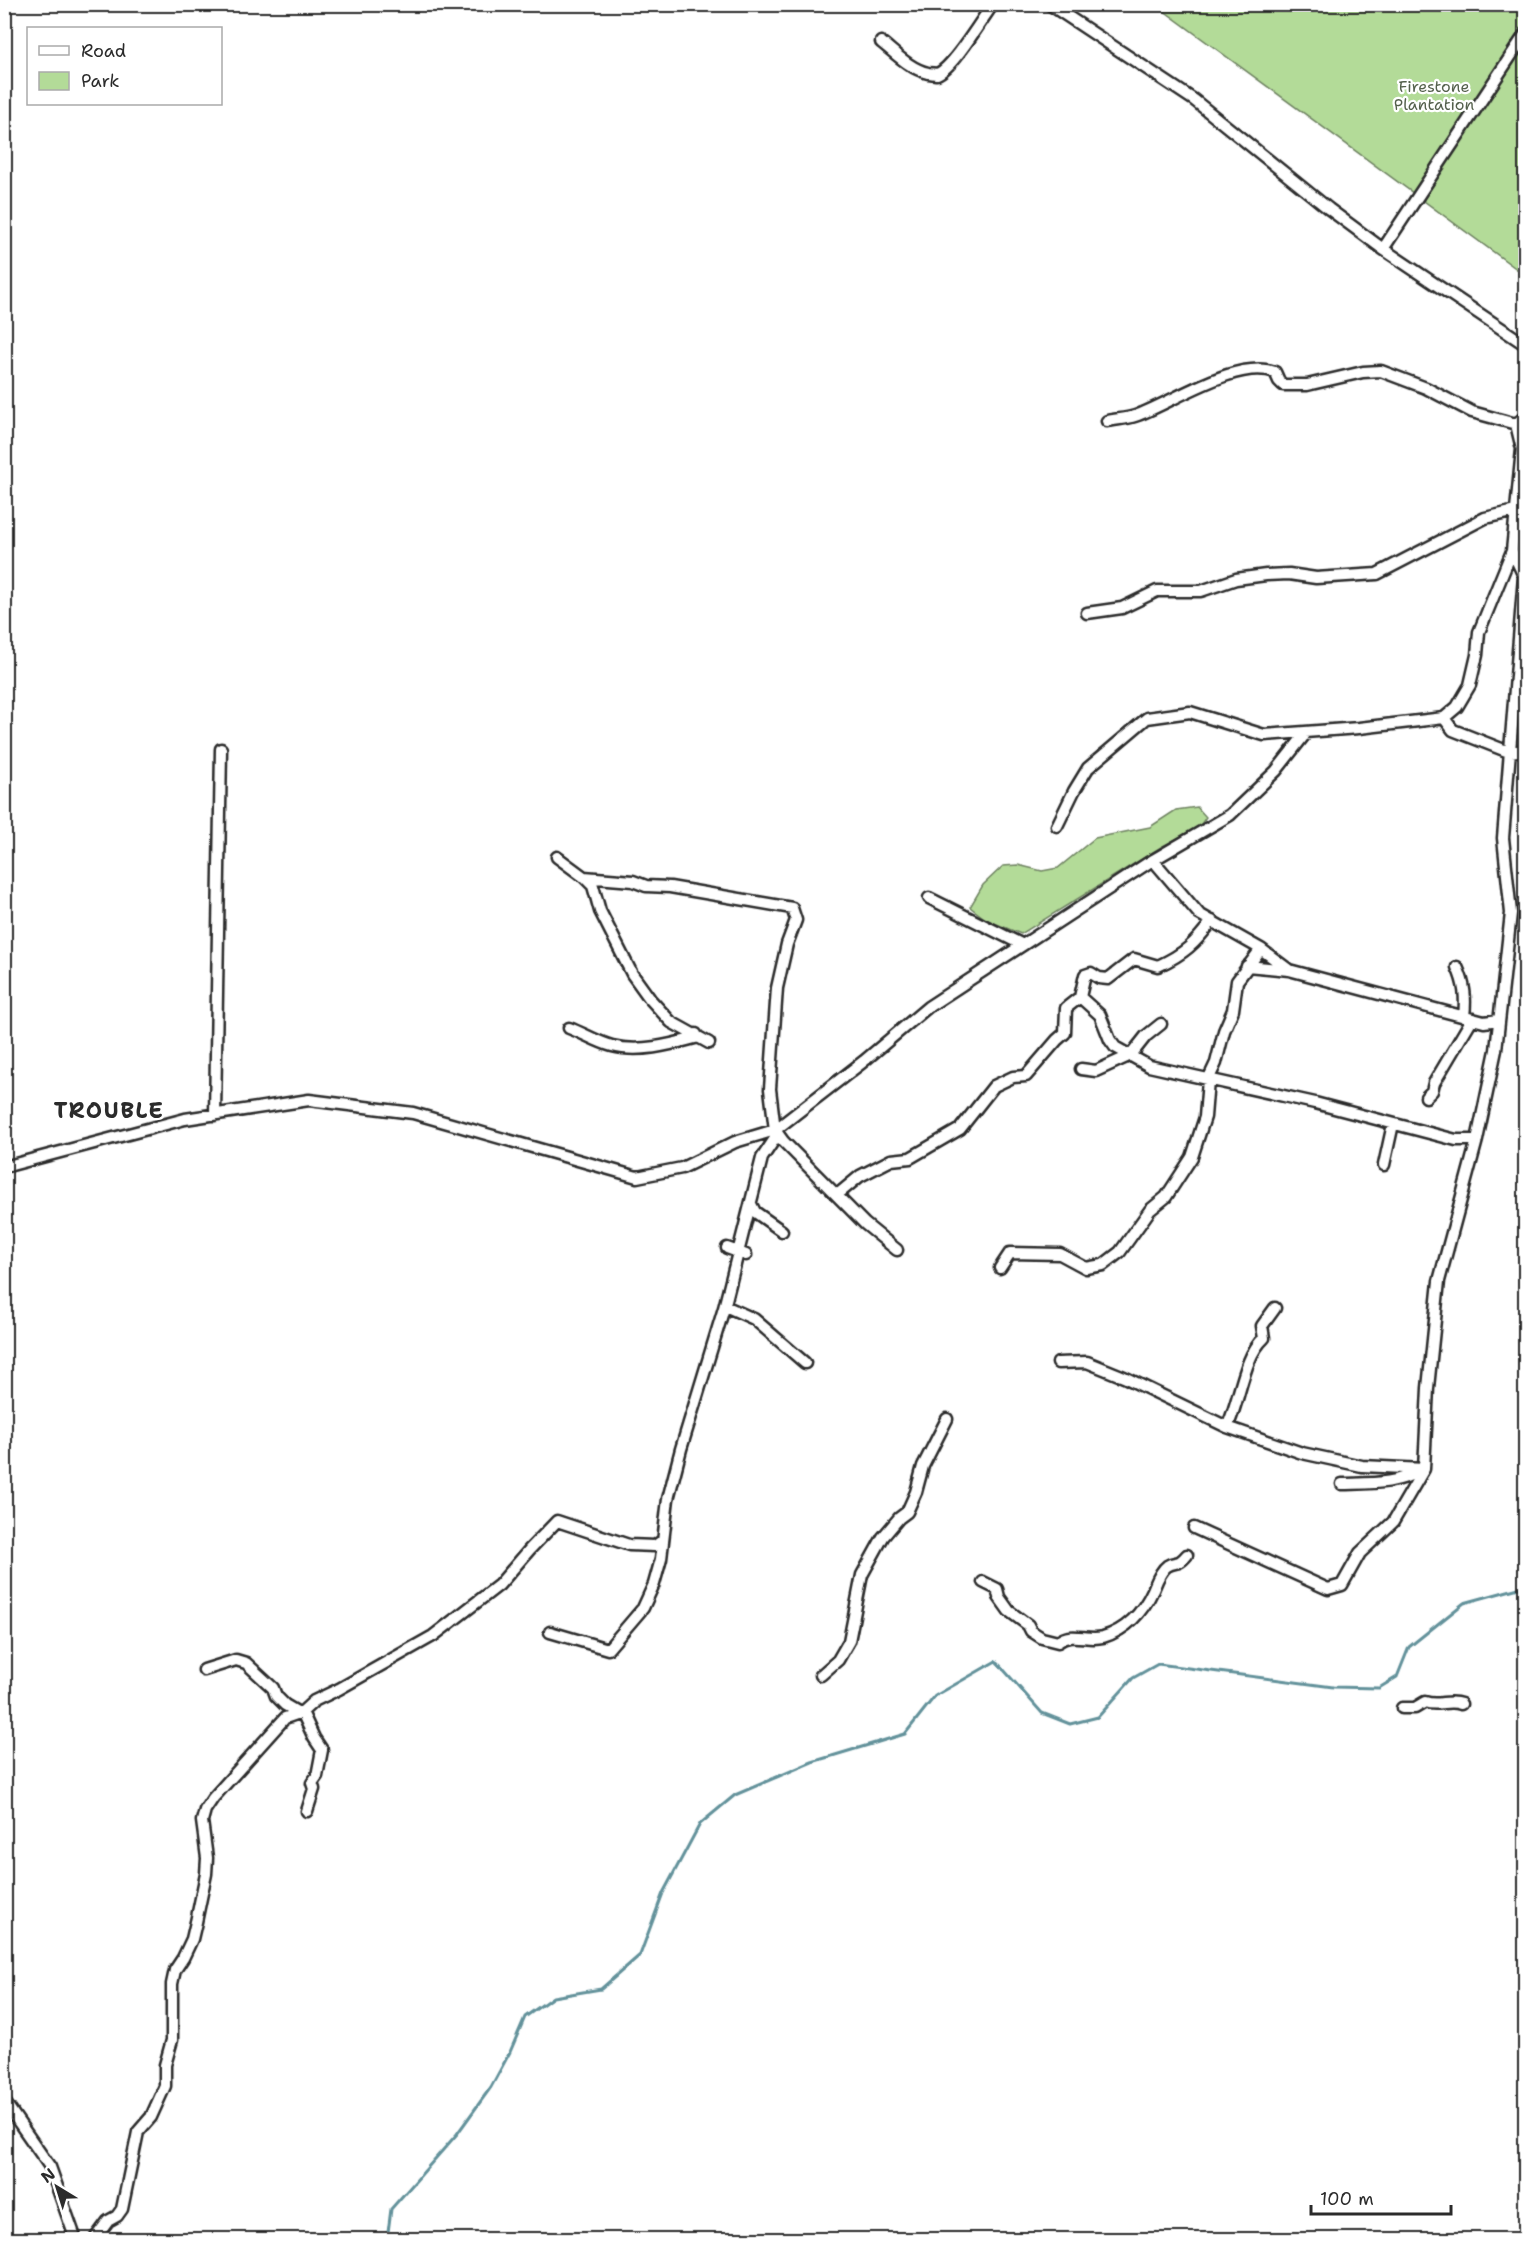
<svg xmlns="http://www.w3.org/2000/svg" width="1530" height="2244" font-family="'Shantell Sans',sans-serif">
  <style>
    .green { fill: #b3db98; stroke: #6f8362; stroke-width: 1.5 }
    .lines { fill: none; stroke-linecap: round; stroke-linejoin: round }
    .stream { stroke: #63929b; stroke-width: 3 }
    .minor-casing { stroke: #2b2b2b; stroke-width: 15 }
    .minor { stroke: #fff; stroke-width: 10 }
    .labels { text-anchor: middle; stroke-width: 4.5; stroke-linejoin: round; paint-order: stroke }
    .park-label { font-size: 16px; fill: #54604c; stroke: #fff }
    .district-label { font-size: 22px; font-weight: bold; letter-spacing: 1.5px; fill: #2b2b2b; stroke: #fff }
  </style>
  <rect width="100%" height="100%" fill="#fff"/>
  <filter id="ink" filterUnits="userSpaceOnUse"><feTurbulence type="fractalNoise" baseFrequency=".0167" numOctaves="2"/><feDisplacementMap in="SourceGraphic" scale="12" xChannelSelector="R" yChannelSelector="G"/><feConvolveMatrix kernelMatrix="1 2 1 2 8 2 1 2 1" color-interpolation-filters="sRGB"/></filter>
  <g filter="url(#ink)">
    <path class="green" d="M1156,5H1525V275Z
      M1197,807L1206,817L1199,827L1161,847L1021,934L987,920L970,907L983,885L1003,866L1018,865L1042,871L1058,868L1095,838L1150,827L1176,810Z"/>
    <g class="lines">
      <path class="stream" d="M387,2240L391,2209L457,2134L491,2087L510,2052L525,2017L553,1997L601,1989L640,1955L663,1893L700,1824L735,1795L812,1762L905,1734L935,1696L996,1661L1042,1713L1070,1724L1098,1717L1133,1678L1158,1664L1333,1687L1379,1688L1397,1677L1409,1647L1464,1603L1526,1586"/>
      <g class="minor-casing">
        <path id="minor" d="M1049,4L1194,100L1329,209L1383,249L1526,345
          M881,42C895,53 910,69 928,73C929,73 936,74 937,74C953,68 982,19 993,4
          M1383,249L1526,33
          M1107,421C1116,419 1126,419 1135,416C1172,403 1236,358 1275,372L1279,381L1283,385H1307L1363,372L1381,371L1426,388L1472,412L1516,424
          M1087,613L1122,608L1157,591H1201L1236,579L1266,575L1289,574L1316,578L1377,574L1485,518L1516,511
          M1444,718L1453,730L1509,752L1526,750
          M1057,826L1074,791L1088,768L1147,718L1190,712L1264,735L1359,728L1444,718L1457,707L1470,685L1477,655L1479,632L1512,551L1522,449L1516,424L1526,416
          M557,857L584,877
          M1153,860L1199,914L1261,949L1289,970L1484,1022L1499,1020
          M929,898L1023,945
          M1247,966L1289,970
          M1457,967C1465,984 1466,998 1464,1017
          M1080,997L1100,1015L1110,1040L1115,1047L1149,1066L1315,1103L1456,1140H1477
          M569,1028C583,1033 597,1042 612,1046C639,1053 669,1045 695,1038L696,1034
          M709,1043L671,1022L650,999L632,974L600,911L593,886L584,877L633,881L646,886L670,887L792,908L796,920L787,944L777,988L770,1089L775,1130L783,1141L865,1224L897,1250
          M1081,1069L1096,1071L1131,1055L1146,1036L1161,1024
          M1426,1097L1432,1091L1434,1083L1472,1019
          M215,1115L221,749
          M1384,1165L1393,1124
          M4,1167L185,1119L309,1100L413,1113L637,1177L682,1168L735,1142L775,1130L864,1061L928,1007L1148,863L1230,815L1276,771L1306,733
          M837,1195L860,1176L891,1160L910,1158L960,1129L994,1086L1013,1077L1026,1076L1057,1040L1065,1033L1066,1008L1080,997L1085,975L1091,973L1099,978L1108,979L1134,959L1158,966C1184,954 1195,944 1212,921
          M751,1204L755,1212L782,1231
          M727,1248L746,1255
          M1000,1268L1010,1253L1060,1254L1086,1268L1103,1265L1120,1252L1150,1210L1166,1197L1192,1157L1205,1117L1208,1080L1216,1063L1224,1031L1233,1010L1237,981L1261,949
          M725,1306L754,1319L805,1363
          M1058,1363L1087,1362L1124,1377L1227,1427L1302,1453L1362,1466L1424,1469
          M1227,1427C1240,1401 1243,1357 1264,1338L1262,1326L1275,1308
          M1342,1484C1370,1483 1396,1485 1421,1470
          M1194,1528L1328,1589L1342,1585L1360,1553L1393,1522L1424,1469L1428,1388L1439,1281L1477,1140L1496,1050L1511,913L1503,838L1524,576L1512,551
          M983,1582L997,1589L999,1597L1009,1611L1028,1625L1031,1631L1042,1638L1058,1642C1071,1631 1087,1641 1103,1637C1126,1630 1143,1612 1153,1590C1156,1583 1160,1571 1167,1566C1176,1560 1177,1567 1187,1555
          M550,1632L608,1649L643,1608L654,1584L661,1559L668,1499L681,1449L724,1308L762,1158L778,1134
          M204,1670L236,1660L246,1663L273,1688L276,1696L285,1705L297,1712H302L314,1738L322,1750L317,1776L312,1783L314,1789L307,1811
          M821,1675L838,1660L849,1641L862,1575L883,1537L899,1518L907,1512L916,1492L923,1466L947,1419
          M1402,1708H1415L1425,1702C1438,1707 1448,1699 1461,1704
          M4,2101L50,2167L76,2240
          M94,2240L108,2221L117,2216L122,2209L138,2132L151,2117L165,2086V2065L172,2040V1984L175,1970L183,1958L192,1939L196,1922L206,1874L207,1858L202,1821L205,1810L213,1798L285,1718L302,1712L314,1701L339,1689L433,1636L499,1585L530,1549L557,1521L629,1545L655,1546L663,1540"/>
      </g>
      <use href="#minor" class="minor"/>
    </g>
  </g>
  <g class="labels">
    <g class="park-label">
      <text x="1434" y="92">Firestone<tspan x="1434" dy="18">Plantation</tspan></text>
    </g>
    <g class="district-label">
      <text x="109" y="1118">TROUBLE</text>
    </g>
  </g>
  <rect width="1530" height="2244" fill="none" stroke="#fff" stroke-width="24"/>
  <rect x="12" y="12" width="1506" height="2220" fill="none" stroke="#2b2b2b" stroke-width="2" filter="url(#ink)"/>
  <rect x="27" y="27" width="195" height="78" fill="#ffffff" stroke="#aaaaaa" stroke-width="1.5"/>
  <rect x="39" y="46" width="30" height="9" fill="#ffffff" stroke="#aaaaaa" stroke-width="1.5"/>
  <text x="81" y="57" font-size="18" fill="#2b2b2b">Road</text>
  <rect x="39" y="72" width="30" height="18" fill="#b3db98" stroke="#aaaaaa" stroke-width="1.5"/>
  <text x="81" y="87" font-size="18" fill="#2b2b2b">Park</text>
  <g transform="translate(57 2187) rotate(322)" stroke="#ffffff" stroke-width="4.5" paint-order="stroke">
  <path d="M0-4.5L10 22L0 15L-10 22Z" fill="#2b2b2b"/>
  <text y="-9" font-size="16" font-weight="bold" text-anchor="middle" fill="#2b2b2b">N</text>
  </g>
  <path d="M1311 2205v9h140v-9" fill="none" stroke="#2b2b2b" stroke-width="3"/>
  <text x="1320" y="2205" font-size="18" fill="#2b2b2b" stroke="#ffffff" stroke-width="4.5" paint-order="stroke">100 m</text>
</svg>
